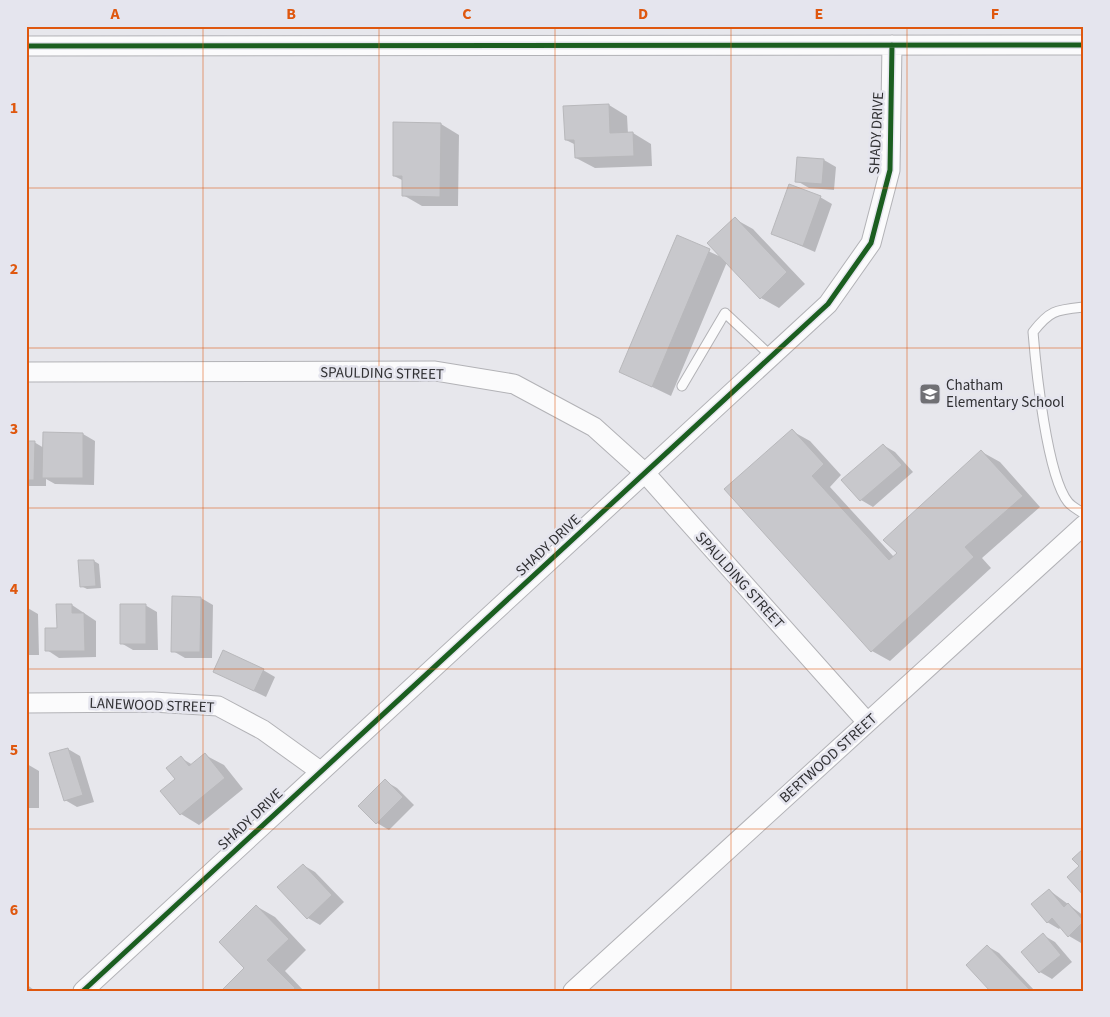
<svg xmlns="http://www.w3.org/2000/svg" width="1110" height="1017" font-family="'Source Sans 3',sans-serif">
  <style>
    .shadow { fill: #0003 }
    .building { fill: #c8c8cc; stroke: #b8b8bb }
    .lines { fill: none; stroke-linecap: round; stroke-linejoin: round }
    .service-casing { stroke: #b2b2b6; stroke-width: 11 }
    .minor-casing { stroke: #b2b2b6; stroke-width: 21 }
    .service { stroke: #fbfbfc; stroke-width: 9 }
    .minor { stroke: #fbfbfc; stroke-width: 19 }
    .cycleway-casing { stroke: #e5e5ee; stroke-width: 8 }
    .cycleway { stroke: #1b5e20; stroke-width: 5 }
    .grid { fill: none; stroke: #df570e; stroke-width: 1; stroke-opacity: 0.55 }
    .labels { text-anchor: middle; stroke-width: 5; stroke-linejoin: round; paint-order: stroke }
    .street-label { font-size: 15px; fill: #303033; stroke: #e5e5ee }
    .poi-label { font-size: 15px; fill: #303033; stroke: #e5e5ee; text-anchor: start }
    .neatline { fill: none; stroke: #df570e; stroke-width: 2 }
    .grid-label { font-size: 16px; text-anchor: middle; font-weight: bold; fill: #df570e }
  </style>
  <rect width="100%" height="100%" fill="#e7e7ec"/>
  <path class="shadow" d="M609,105L627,116L628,134L633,133L651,144L652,166L595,168L576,158V145L566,140Z
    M441,124L459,135L458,206H422L403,195L404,181L394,176Z
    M824,160L836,167L834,190L809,188L797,181Z
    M820,197L832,204L815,252L773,234Z
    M735,219L753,229L805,284L779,308L761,298L727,262L671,396L621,372L678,237L721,257Z
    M792,431L810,441L841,475L830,487L894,557L982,452L1000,462L1040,507L982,558L991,568L890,661L872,651Z
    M83,434L95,441L94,485L55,484L46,479V486H26V442H34L44,448Z
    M883,445L895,452L913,472L873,507L861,500L843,480Z
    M94,561L99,564L101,588L87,589L81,586Z
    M201,598L213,605L212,658H185L173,651Z
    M72,605L96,621V657L59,658L47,650Z
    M145,605L157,612L158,650H133L121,643Z
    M26,607L38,614L39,655H26Z
    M263,670L275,677L266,697L227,678Z
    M68,749L80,756L94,802L77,807L65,800Z
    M205,755L224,765L243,789L199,825L181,814V758L193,765Z
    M27,764L39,771V808H26Z
    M385,781L397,788L414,805L389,830L377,823L360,806Z
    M303,865L315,872L344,902L320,925L308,918Z
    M1049,890L1084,916V940L1081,943L1069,936L1061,927L1059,929L1047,922Z
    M256,906L275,917L306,950L285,971L304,991H222L246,968Z
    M1043,935L1055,942L1072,962L1052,979L1040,972Z
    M987,946L999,953L1035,991H992Z
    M26,984L34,990L33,991H26Z"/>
  <path class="building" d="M609,104L610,133L633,132L634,156L575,158L574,140H565L563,106Z
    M393,122L441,123L440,197L402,196V176H393Z
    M797,157L824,159L822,184L795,182Z
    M789,184L821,196L803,246L771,234Z
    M735,217L787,272L760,299L707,243Z
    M677,235L710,249L652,387L619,372Z
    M792,429L824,464L812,476L889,560L897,553L883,540L981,450L1023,496L965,547L974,557L871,652L724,489Z
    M43,432L83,433V478H42Z
    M26,441H35L34,480H26Z
    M883,444L902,465L860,501L841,480Z
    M78,560H94L96,586L80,587Z
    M172,596L201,597L200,652H171Z
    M56,604H72V613H84L85,651H45V628H57Z
    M120,604H146V644H120Z
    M223,650L264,669L254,691L213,672Z
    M68,748L83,795L64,801L49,753Z
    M205,753L225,778L180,815L160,791L175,779L166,768L181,756L189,766Z
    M385,779L403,797L376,824L358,806Z
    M1084,848V896L1067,877L1079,866L1072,859Z
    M303,864L332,895L307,919L277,887Z
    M1049,889L1064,907L1068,903L1084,921L1068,937L1052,918L1047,923L1031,904Z
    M256,905L289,939L267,960L295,988L292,991H221L244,968L219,942Z
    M1043,933L1061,955L1039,973L1021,952Z
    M987,945L1030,990L1029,991H990L966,965Z"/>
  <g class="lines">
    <g class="service-casing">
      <path id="service" d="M1084,307C1056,310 1050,310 1033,332C1036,369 1047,476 1068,502C1072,507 1079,510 1084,514
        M682,386L725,313L771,356"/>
    </g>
    <g class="minor-casing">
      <path id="minor" d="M26,46L1084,45
        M26,372L435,371L514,384L594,427L645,473L867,722
        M26,703L153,702L218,706L263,730L320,771
        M83,991L828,304L871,243L890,170L892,45
        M573,991L1084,525"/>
    </g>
    <use href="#service" class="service"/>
    <use href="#minor" class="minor"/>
    <g class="cycleway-casing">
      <path id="cycleway" d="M26,46L1084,45
        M83,991L828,304L871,243L890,170L892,45"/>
    </g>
    <use href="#cycleway" class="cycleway"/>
  </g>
  <path class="grid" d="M203,26V991M379,26V991M555,26V991M731,26V991M907,26V991M26,188H1084M26,348H1084M26,508H1084M26,669H1084M26,829H1084"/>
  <defs>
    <g id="school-square" transform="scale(1.125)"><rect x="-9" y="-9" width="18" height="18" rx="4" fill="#707074" stroke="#e5e5ee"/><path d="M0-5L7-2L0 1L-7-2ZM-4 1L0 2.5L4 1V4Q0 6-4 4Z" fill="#fff"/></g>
  </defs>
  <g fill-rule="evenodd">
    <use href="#school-square" x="930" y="394"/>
  </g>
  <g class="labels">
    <g class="street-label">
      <text transform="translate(876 133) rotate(-87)" y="5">SHADY DRIVE</text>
      <text transform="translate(382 373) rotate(1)" y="5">SPAULDING STREET</text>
      <text transform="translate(548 545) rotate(-43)" y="5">SHADY DRIVE</text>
      <text transform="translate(740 580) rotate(48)" y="5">SPAULDING STREET</text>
      <text transform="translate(152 705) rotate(2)" y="5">LANEWOOD STREET</text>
      <text transform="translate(828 758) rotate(-42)" y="5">BERTWOOD STREET</text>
      <text transform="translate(250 819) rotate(-43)" y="5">SHADY DRIVE</text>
    </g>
    <g class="poi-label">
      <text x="946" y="390">Chatham<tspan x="946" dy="17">Elementary School</tspan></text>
    </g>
  </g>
  <rect width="1110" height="1017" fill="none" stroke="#e5e5ee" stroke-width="55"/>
  <rect x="28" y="28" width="1054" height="962" class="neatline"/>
  <g class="grid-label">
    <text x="115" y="19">A</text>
    <text x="291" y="19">B</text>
    <text x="467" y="19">C</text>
    <text x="643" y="19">D</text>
    <text x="819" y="19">E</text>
    <text x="995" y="19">F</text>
    <text x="14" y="113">1</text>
    <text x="14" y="274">2</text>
    <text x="14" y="434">3</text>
    <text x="14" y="594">4</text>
    <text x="14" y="755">5</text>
    <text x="14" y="915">6</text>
  </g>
</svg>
